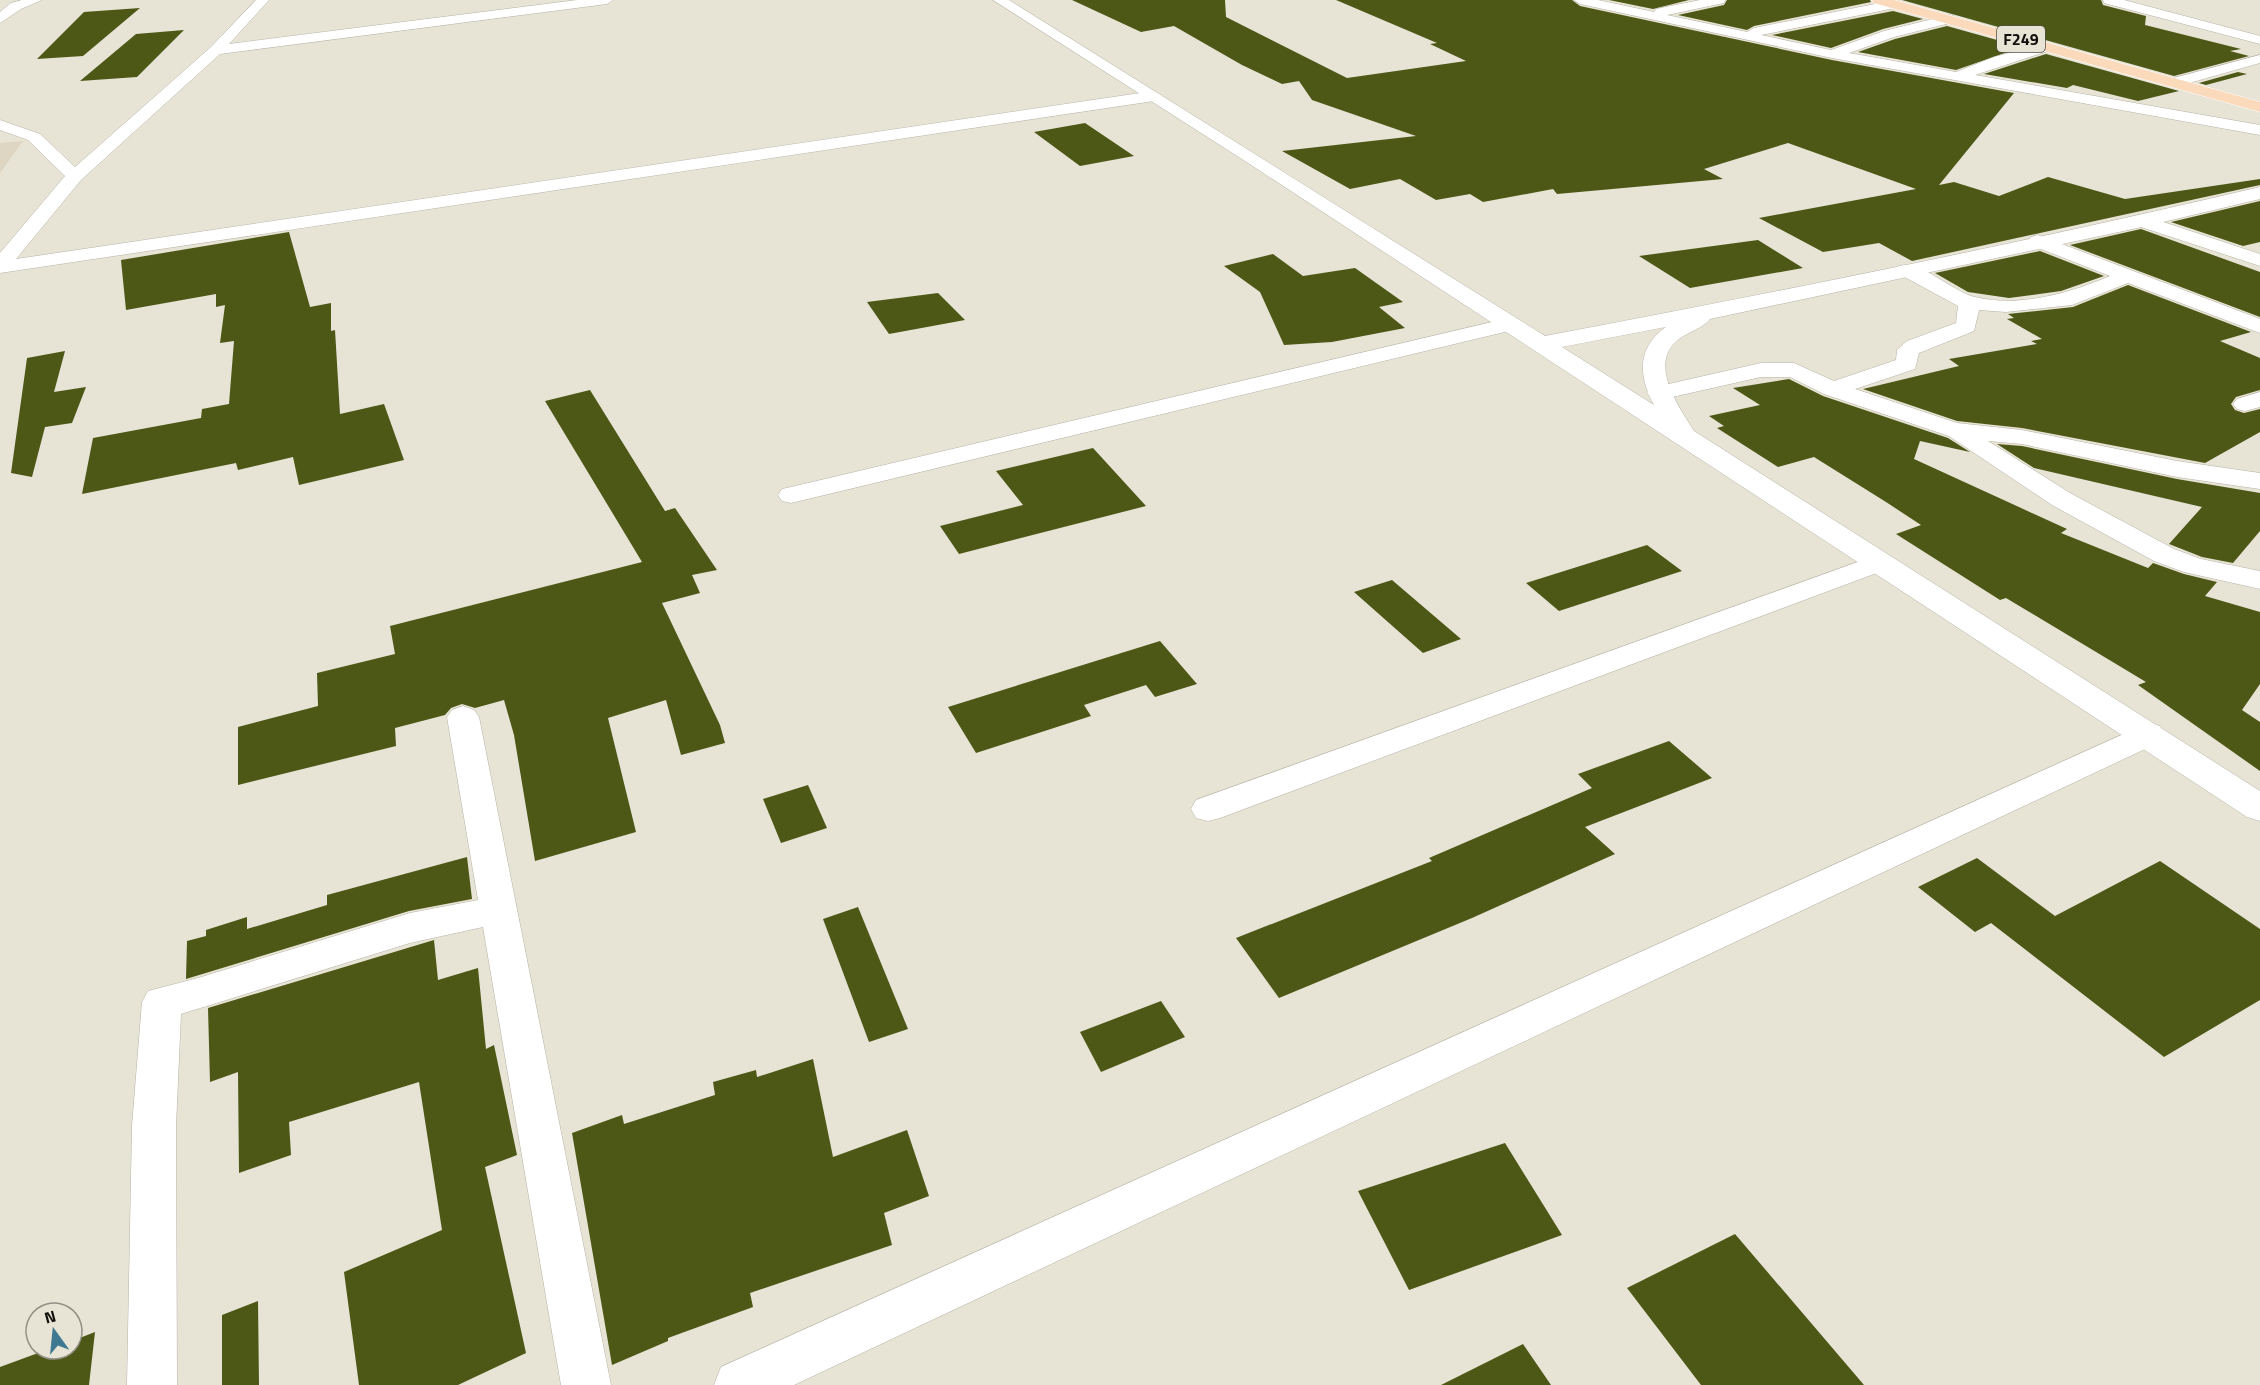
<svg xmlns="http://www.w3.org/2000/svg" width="2260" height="1385" font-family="'Titillium Web',sans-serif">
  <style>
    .built { fill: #ded6c2 }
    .building { fill: #4d5817 }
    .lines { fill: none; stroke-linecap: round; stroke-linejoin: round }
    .minor-casing { stroke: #b7b3a6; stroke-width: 1 }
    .tertiary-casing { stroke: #b7b3a6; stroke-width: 1 }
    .primary-casing { stroke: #fff; stroke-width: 1 }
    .minor { fill: #fff; fill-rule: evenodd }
    .tertiary { fill: #fff; fill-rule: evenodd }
    .primary { fill: #fbd9bb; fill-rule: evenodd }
    .labels { text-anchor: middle; stroke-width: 6; stroke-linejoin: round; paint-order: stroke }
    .shield { fill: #e7e3d5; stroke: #524f48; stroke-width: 1.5 }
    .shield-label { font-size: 16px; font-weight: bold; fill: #12100c }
  </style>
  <rect width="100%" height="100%" fill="#e7e3d5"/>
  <path class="built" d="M23,141L0,173V143Z"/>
  <path class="building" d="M1072,0H1225L1226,17L1347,78L1466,61L1430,44L1437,43L1336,0H1572L1580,6L1832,60L2014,93L1939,185L1954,182L1999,196L2048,177L2125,199L2260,179V185L1912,261L1879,243L1823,252L1759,218L1916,189L1788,143L1704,169L1723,179L1557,194L1553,189L1483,202L1470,194L1436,200L1400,179L1350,189L1282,151L1416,136L1312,100L1299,81L1282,84L1242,65L1174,26L1141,32Z
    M1609,0H1689L1653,9Z
    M1727,0H1870L1871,2L1754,26L1747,30L1678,15L1724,5Z
    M1902,0H2101L2103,5L2146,16L2145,25L2241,49L2230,51L2249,56L2174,76Z
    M140,8L83,56L37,59L84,12Z
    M1893,11L1923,19L1883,29L1831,48L1772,35Z
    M1947,26L2022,47L1956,70L1858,52L1895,39Z
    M184,30L137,77L80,81L136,34Z
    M2046,54L2179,91L2138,101L2073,85L2067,88L1984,74Z
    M2238,72L2247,74L2206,85L2199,83Z
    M1085,123L1134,156L1080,166L1034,132Z
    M2260,201V242L2243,246L2171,222Z
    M2141,229L2260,272V317L2070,245Z
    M289,232L310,307L331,303V331L335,330L340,414L384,404L404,460L299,485L293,457L238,470L236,463L82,494L93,438L201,418L202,409L229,404L234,341L220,343L225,305L216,307V294L126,310L121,260Z
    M1758,240L1803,268L1690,288L1639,256Z
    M2040,251L2104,276L2061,291L2009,298L1968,292L1935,273Z
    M1273,254L1303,276L1355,268L1403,302L1379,307L1405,328L1332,342L1284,345L1260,292L1224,266Z
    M2128,285L2251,332L2220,341L2260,358V390L2236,397L2231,404L2235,410L2244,413L2260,409V432L2205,463L2022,428L1957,421L1863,389L1959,366L1949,359L2037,344L2031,341L2042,339L2007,319L2014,318L2008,314L2073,307Z
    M938,293L965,320L889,334L867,302Z
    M65,351L54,392L86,387L72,423L45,427L32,477L11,473L27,358Z
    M1789,379L1823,396L1948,438L1970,452L1920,441L1914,459L2067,529L2061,533L2148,568L2153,563L2184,574L2217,582L2205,596L2260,612V684L2242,710L2260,722V771L2138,685L2146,682L2006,598L2000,600L1896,534L1921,525L1886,502L1814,457L1778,467L1717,428L1724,426L1709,416L1760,405L1733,388Z
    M590,390L665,511L675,508L717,570L692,575L700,593L662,603L720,725L725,743L681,755L666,700L608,718L636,832L535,861L514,735L504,700L475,708L462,704L451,708L445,715L395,728L396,746L238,785V727L318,706L317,673L395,654L390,626L642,562L545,401Z
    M1997,444L2022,446L2177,479L2260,493V531L2233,563L2202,557L2169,544L2202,507L2034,468Z
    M1093,448L1146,506L959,554L940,526L1023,505L996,471Z
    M1647,545L1682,571L1559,611L1526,583Z
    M1392,580L1461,639L1423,653L1354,592Z
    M1160,641L1197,684L1155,697L1146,685L1084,705L1091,716L976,753L948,707Z
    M1669,741L1712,778L1585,827L1615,854L1472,918L1279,998L1236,938L1432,861L1429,858L1592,788L1578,774Z
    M808,785L827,828L781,843L763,799Z
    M467,857L472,899L409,911L186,979L187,941L206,936V930L247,917V929L327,905V895Z
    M1977,858L2055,916L2160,861L2260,929V1000L2164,1057L1991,923L1975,932L1918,887Z
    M858,907L908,1029L869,1042L823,919Z
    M434,940L438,980L478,968L486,1049L494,1045L517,1155L485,1167L526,1353L458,1385H359L344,1272L442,1230L419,1082L289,1122L291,1155L239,1173L238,1072L210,1082L208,1008Z
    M1161,1001L1185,1037L1101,1072L1080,1032Z
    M813,1059L833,1157L907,1130L929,1196L884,1213L892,1245L750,1293L753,1307L668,1338V1341L612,1365L572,1133L622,1115L624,1124L715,1095L713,1082L756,1070L757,1077Z
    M1505,1143L1562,1235L1409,1290L1358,1191Z
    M1735,1234L1864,1385H1701L1627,1288Z
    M258,1301L259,1385H222V1315Z
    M95,1332L89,1385H0V1367L49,1349H72V1341Z
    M1523,1344L1551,1385H1441Z"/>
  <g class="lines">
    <g class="minor-casing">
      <path id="minor" d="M22,0H42L21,9L0,23V12L11,3Z
        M256,0H269L229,44L577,0H613L607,4L220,54L81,180L16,259L1154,91L1162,96L1154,101L0,273V253L65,176L28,140L0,130V120L40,134L75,167L211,47Z
        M1574,0H1598L1654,12L1656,9L1700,0H1725L1724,3L1667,15L1747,32L1754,28L1895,0L1901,4L1900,7L1761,35L1831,50L1884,31L1949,15L1954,16V22L1894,37L1849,53L1956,72L1994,57L2046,43L2053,47L2051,50L1975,75L2260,125V135L1832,58L1580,4Z
        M2103,0H2124L2260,36V44L2104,3Z
        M2260,55V63L2175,87L2167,82L2170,79Z
        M2142,215L2260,254V266L2135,225L2133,221L2135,217Z
        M2038,235L2260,319V333L2128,283L2072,305L2006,312L1979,310L1974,331L1919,353L1915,369L1855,389L1957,423L2022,430L2177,461L2260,473V489L2177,477L2022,444L1988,441L2070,493L2174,549L2201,559L2260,571V589L2184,572L2154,561L2052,505L1949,436L1824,394L1790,377H1761L1659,400L1651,398L1647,393L1651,388L1761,363H1794L1834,381L1896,360L1897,350L1907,341L1956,323L1958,306L1899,274L1896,270L1899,266C1922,260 1952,292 1975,297C2019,308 2070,293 2110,276L2031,245L2028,241L2031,237Z
        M1509,318L1517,319L1520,324L1517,329L791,503L782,501L778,495L782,489L791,487Z
        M2260,392V407L2245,411L2237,409L2233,404L2237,399Z
        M1880,554L1890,556L1894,562L1890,568L1220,818L1208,821L1196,818L1191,809L1196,800Z
        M463,706L474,710L479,717L611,1385H561L483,927L410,943L181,1014L176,1126L177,1385H127L132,1126L142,1002L148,991L198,978L410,913L478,900L447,717L452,710Z
        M2148,723L2160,726L2164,734L2160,742L794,1385H714L721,1367Z"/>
    </g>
    <g class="tertiary-casing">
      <path id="tertiary" d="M993,0H1009L1545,336C1784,291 2023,243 2260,187V199L2142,227L1710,319C1703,328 1688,332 1679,339C1647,363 1679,407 1694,431L2260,791V821L2247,817L1245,161ZM1666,327C1637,347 1638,376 1654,405L1562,347Z"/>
    </g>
    <g class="primary-casing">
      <path id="primary" d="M1872,0H1894L2260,102V112L1874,3Z"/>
    </g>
    <use href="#minor" class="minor"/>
    <use href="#tertiary" class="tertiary"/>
    <use href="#primary" class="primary"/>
  </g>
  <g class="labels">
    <rect class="shield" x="1997" y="26" width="48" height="26" rx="4.5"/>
    <g class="shield-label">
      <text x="2021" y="45">F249</text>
    </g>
  </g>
  <g transform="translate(54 1331) rotate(345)"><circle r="28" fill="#e7e3d5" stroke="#928f85" stroke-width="1.5"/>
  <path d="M0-4.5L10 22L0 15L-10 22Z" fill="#3e7891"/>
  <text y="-9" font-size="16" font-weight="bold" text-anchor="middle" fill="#12100c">N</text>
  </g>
</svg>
